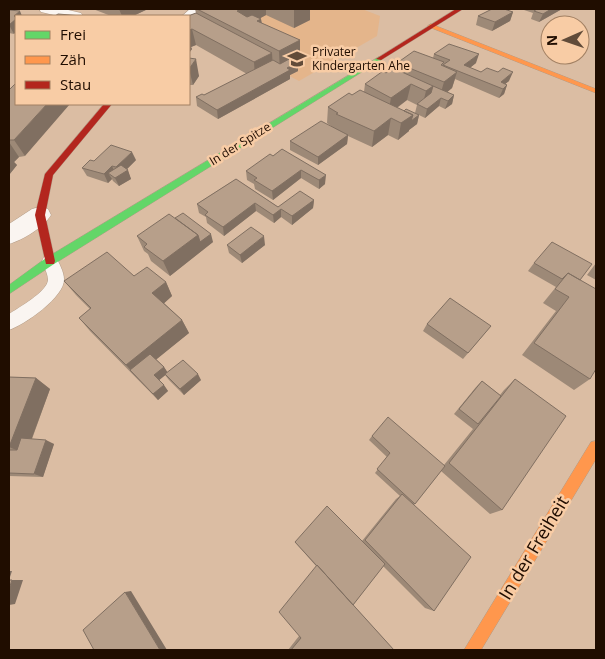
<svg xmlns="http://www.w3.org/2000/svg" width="605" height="659" font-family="'Open Sans',sans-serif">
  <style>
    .built { fill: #e4b58b }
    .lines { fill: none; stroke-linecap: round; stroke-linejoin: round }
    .lane-casing { stroke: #b29b86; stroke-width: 1 }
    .street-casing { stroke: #b29b86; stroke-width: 1 }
    .fast-casing { stroke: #b29b86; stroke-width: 1 }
    .slow-casing { stroke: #b29b86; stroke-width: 1 }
    .jam-casing { stroke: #b29b86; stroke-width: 1 }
    .lane { fill: #faf5f1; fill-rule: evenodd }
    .street { fill: #faf5f1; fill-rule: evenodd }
    .fast { fill: #63d668; fill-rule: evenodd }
    .slow { fill: #ff974d; fill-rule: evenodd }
    .jam { fill: #b3261e; fill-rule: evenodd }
    .wall { fill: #9d8977; fill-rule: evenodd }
    .shaded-wall { fill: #806f61 }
    .building { fill: #b79f8a; stroke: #806f61 }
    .labels { text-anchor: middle; stroke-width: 5; stroke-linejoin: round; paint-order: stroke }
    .far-poi-label { font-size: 12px; fill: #200d00; stroke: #f8cca5; text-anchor: start }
    .far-street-label { font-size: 12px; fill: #200d00; stroke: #f8cca5 }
    .near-street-label { font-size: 18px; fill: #200d00; stroke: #f8cca5 }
  </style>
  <rect width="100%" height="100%" fill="#dbbda3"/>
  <path class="built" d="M240,9H362L380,16L377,36L299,81L197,27Z"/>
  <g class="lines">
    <g class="lane-casing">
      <path id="lane" d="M50,255L56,257C59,263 64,272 64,279C65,297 24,325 9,330V314C18,308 47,292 48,280C48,274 44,267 42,261L44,257Z"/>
    </g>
    <g class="street-casing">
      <path id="street" d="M39,9H64L81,13L83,16H58L41,12Z
        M190,9H206L194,20L189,21V16H182Z
        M40,207L48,209L51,215C44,227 23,240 9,244V224L32,209Z"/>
    </g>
    <g class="fast-casing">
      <path id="fast" d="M379,57L382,59L381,60L54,264L9,294V285L46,258Z"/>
    </g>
    <g class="slow-casing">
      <path id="slow" d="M431,24L596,89V93L429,27L428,26Z
        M596,441V459L481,650H464L591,442Z"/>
    </g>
    <g class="jam-casing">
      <path id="jam" d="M456,9H463L381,60L376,59Z
        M104,104H112L53,175L45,215L55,261L54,264H46L35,215L45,174Z"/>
    </g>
    <use href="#lane" class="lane"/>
    <use href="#street" class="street"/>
    <use href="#fast" class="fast"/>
    <use href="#slow" class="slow"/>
    <use href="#jam" class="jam"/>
  </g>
  <path class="wall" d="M93,9H148L133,16H111Z
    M195,9H310V20L294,28L266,15L260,18L261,19L262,23L300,62L298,63V71L290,75V79L218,119L197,106L196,97L204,95L247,74L196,45L191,47L192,49L189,53V16L196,13Z
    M521,9H562L539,22L531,19L533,13Z
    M9,10L14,34L9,33Z
    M513,12L510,21L492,31L476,25L478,16Z
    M434,54L476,63L470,68L481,72L509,81L505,84L507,85L504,94L499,98L455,79L452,88L447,92L454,95L452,104L445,109L439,106L425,118L419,115L417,124L409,130V131L398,140L388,135L372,147L348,136L347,144L318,165L290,150V141L335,129L327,123L328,107L352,95L364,92L365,84L386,73L396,69L397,63L433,58ZM407,100L417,105L415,113L404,111L397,108Z
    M189,58L199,76L193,85H189Z
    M9,90L25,156L19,157L14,162L17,165L9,175Z
    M282,149L325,184L319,189L301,178L273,200L255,189L254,184L247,180L246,171L273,156Z
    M136,160L127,169L131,179L119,186L113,181L112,179L108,183L87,176L82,168L94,161Z
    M236,179L278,207L314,200L313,208L292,225L281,217L274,223L256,211L224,236L207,223L206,217L199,213L197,204Z
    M175,218L213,242L170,276L151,261L148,254L144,251L137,236Z
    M227,245H265L242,263L229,253Z
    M534,263L580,280L590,379L574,390L522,355L556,311L543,303L556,287L528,271Z
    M596,263V280L587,275Z
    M134,276L166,282L172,296L164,303L182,320L189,333L156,359L164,367L167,372L201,380L184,395L169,380L165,375L159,380L168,391L158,400L90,331L79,318L90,309L76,295L64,281Z
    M427,324L491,326L463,359L423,331Z
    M9,377L36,378L50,389L32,439L54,444L43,477L9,476Z
    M515,379L502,510L490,514L441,471L414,505L434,611L425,608L383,566L353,605L394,650H288L299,636L316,566L295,542L362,541L396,499L400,496L375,473L387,457L369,440L372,436L444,465L473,429L454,414L476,387L482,381L500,395L504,390Z"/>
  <path class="shaded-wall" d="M119,9H148L133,16H122Z
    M243,9H266V15L257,20L261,19L263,41L237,11Z
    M294,9H310V20L294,28Z
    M551,9H562L539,22L543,14Z
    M20,11L22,16H16V32L14,34L9,25L14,16Z
    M513,12L510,21L492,31L495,22Z
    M192,29L196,45L191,47L192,49L189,53V30Z
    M300,40V62L298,63V71L290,75V79L218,119L217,110L280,73L279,51Z
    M272,53L273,69L255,78L254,62Z
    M479,54L476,63L463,73L464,65Z
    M196,59L199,76L193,85L189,69Z
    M457,72L452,88L439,99L444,82Z
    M513,72L509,81L500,88L501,82Z
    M411,84L407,100L388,114L391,98Z
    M507,85L504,94L499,98L503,89Z
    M433,86L429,102L422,107L426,91Z
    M454,95L452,104L445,109L448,101Z
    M441,98L439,106L425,118L427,109Z
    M47,104H70L25,156L14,140Z
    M413,115H419L417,124L409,130V131L398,140L401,123Z
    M391,118L388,135L372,147L374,131Z
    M348,135L347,144L318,165V157Z
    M9,142L19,157L14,162L17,165L9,175Z
    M132,152L136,160L124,172L128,170L131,179L119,186L115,178L120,175L116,167Z
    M112,166L116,175L108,173L112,179L108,183L104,174Z
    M301,170V178L273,200L272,191Z
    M326,175L325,184L319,189V180Z
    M314,200L313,208L292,225V216Z
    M255,203L256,211L224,236L223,227Z
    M281,209V217L274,223L273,215Z
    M211,234L213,242L170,276L163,261L198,235Z
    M264,236L265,245L242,263L240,255Z
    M166,282L172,296L160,307L152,293Z
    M182,320L189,333L136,376L126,365Z
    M164,367L168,373L158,381L154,375Z
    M198,374L201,380L184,395L180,389Z
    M36,378L50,389L26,454L9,447Z
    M164,385L168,391L158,400L153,394Z
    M46,440L54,444L43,477L34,474Z
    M9,571H12L9,580Z
    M12,580H23L15,604L9,605V589Z
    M131,591L167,650H160L125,592Z"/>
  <path class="building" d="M197,9H243L237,11L247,17L252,15L261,19L257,21L300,40L279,51Z
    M492,9H504L513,12L495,22L478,16Z
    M537,9H551L543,14L534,11Z
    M9,10L20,11L14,16L16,17V19L9,25Z
    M196,13L272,53L254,62L192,29L189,30V16H188Z
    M58,14L82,16H55Z
    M449,44L479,54L464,65L481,72L487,68L498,72L503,68L513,72L501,82L507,85L503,89L443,65L450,60L434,54Z
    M414,51L444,62L441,65L457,72L444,82L397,63Z
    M189,58L196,59L189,69Z
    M291,58L298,62L287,68L290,70L217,110L196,97L202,94L204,95L273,60L280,64Z
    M393,68L433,86L426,91L411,84L391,98L365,84L383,71L386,73Z
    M16,83V104H47L14,140H9V93L10,92H9V90Z
    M433,86L454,95L448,101L441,98L427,109L417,104L431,93Z
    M360,90L413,115L401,123L391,118L374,131L336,114L338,113L328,107L349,93L352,95Z
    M406,109L419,115L411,121L413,115L404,111Z
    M321,121L348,135L318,157L290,141Z
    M111,145L132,152L116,167L112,166L104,174L82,168L90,160L94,161Z
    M282,149L326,175L319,180L301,170L272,191L254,180L257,178L246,171L270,154L273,156Z
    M121,165L128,170L115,178L108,173Z
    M236,179L278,207L300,191L314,200L292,216L281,209L273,215L255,203L223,227L205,215L208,212L197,204Z
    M183,213L211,234L200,242L198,235L175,218Z
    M169,214L198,235L163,261L144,247L147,244L137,236Z
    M251,227L264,236L240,255L227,245Z
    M552,242L592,264L580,280L568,273L562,279L534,263Z
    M107,252L134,276L147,267L166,282L152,293L182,320L126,365L79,318L91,308L64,281Z
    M568,273L596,289V369L590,379L534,343L569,297L555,289Z
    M450,298L491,326L468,353L427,324Z
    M150,354L164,367L154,375L164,385L153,394L130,370Z
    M183,360L198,374L180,389L165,374Z
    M9,377L36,378L9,447Z
    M515,379L566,416L502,510L449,463Z
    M482,381L501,396L478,424L459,409Z
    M388,417L445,466L415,504L377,469L390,453L372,436Z
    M21,438L46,440L34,474L9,473V450H17Z
    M402,494L471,557L434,611L365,540Z
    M327,506L385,564L353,605L317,565V566L295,542Z
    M317,565L394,650H291L301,638L279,612Z
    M9,580H12L9,589Z
    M125,592L160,650H94L83,630Z"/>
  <defs>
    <g id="school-bare" transform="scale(1.5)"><path d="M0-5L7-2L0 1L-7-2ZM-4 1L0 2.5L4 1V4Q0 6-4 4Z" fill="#614b39" stroke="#f8cca5" stroke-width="2.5" paint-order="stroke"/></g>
  </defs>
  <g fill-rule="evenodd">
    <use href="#school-bare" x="297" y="59"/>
  </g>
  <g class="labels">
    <g class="far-poi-label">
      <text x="312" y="56">Privater<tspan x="312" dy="14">Kindergarten Ahe</tspan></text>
    </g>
    <g class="far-street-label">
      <text transform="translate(240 144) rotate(-32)" y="4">In der Spitze</text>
    </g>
    <g class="near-street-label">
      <text transform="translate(534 548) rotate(-59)" y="6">In der Freiheit</text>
    </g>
  </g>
  <rect width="605" height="659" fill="none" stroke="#200d00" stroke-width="20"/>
  <rect x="15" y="15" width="175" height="90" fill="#f8cca5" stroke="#a28063"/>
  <rect x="25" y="31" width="25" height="8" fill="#63d668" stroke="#a28063"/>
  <text x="60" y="40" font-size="15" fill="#200d00">Frei</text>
  <rect x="25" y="56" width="25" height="8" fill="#ff974d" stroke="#a28063"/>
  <text x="60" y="65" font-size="15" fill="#200d00">Zäh</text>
  <rect x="25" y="81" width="25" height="8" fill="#b3261e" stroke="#a28063"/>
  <text x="60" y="90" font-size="15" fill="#200d00">Stau</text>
  <g transform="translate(565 40) rotate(268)"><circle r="24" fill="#f8cca5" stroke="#a28063"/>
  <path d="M0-4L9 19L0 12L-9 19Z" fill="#614b39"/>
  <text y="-8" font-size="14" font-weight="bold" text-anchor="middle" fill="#200d00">N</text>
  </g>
</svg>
